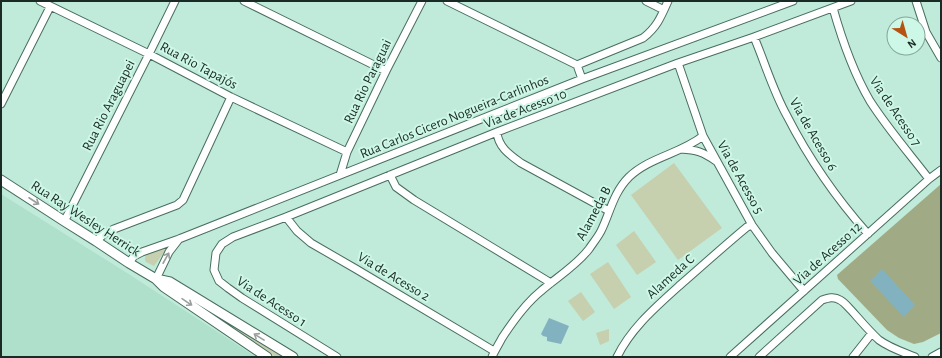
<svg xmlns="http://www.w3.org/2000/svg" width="942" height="358" font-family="'Alegreya Sans',sans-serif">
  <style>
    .built { fill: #aee0cc }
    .green { fill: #c6cfae }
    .forest { fill: #a0ab85 }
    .water { fill: #82b2bf }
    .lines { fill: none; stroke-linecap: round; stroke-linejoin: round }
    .minor-casing { stroke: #486e5f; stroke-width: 9 }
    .tertiary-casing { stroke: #486e5f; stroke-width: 11 }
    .minor { stroke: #fff; stroke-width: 7 }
    .tertiary { stroke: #fff; stroke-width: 9 }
    .oneway { stroke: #989f9c }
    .labels { text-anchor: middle; stroke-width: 4; stroke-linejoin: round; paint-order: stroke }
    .street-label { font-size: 14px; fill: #1a2a24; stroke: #cdf7e6 }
  </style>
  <rect width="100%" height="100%" fill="#c0ead9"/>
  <path class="built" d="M1,194L127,273L256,357H1Z"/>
  <path class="green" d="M674,163L722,228L678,260L631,195Z
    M634,231L656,262L637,275L616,245Z
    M165,246L167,248L154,266L146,262C144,259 145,257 147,254Z
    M608,262L631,297L614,309L590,274Z
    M581,292L595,312L583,321L568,301Z
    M208,310L284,357H276Z
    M609,329V341L600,345L596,333Z"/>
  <path class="forest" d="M941,184V333L923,342L914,344L899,338L887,330L838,279L837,275Z"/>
  <path class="water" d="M882,269L915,305L904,317L870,281Z
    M549,318L569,326L561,344L547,341V337L543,336L541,334Z"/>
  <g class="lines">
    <g class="minor-casing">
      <path id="minor" d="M40,1L149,54L231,97L347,152
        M244,1L386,71
        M447,1L577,65
        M646,1L664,10
        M916,1L926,32L941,58
        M833,8C842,40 853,72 870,101C888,129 909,153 929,179
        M754,37C765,63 773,91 787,116C809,159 836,198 868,234
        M678,63L703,136L752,225L772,253L804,291
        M577,65L643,38C657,27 661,17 668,1
        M577,65L582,79
        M1,104L50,7
        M497,132C498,147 510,155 521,163L609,211
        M681,149C697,150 703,152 716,161
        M340,175L347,152L386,71L422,1
        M390,175L396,187L414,200L551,283
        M286,217L297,231L311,243L356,269L494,351
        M64,221L67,216L149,54L175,1
        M96,241L104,234L114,229L177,205L183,200L231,97
        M129,263L134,256L142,252L179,239L582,79L793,1
        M156,279L169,252L179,239
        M337,357L242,298L228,288L219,281L214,270L216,253L222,244L233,237L286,217L497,132L678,63L754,37L851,1
        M492,357C495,350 499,344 502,338C513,321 525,304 541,291C557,277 576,266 589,249C593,243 598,237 601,231C610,213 613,193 629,177C650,157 680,154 703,136
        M617,357C631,328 656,307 679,286C702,266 724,246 747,227L752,225
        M730,357L929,179L941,170
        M759,357L822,300C828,298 834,296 840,300C844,302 848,307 851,310C860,320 869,331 879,340C890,348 903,352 915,357
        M853,357L872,333
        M932,357L941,352"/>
    </g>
    <g class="tertiary-casing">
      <path id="tertiary" d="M1,180L64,221L96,241L129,263L156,279L164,287L267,357
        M156,279L170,282L293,357"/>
    </g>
    <use href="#minor" class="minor"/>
    <use href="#tertiary" class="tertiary"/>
  </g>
  <defs><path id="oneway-shaft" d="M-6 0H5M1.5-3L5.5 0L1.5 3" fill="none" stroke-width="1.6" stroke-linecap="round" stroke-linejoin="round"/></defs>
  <g class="oneway">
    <use href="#oneway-shaft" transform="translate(34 201) rotate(33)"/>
    <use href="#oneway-shaft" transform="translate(166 258) rotate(-61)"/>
    <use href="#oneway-shaft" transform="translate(187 302) rotate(34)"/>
    <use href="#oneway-shaft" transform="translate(259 337) rotate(-148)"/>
  </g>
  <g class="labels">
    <g class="street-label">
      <text transform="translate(199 65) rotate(28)" y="5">Rua Rio Tapajós</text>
      <text transform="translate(367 81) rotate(-64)" y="5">Rua Rio Paraguai</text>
      <text transform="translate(108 105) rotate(-63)" y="5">Rua Rio Araguapei</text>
      <text transform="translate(525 108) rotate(-21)" y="5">Via de Acesso 10</text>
      <text transform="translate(896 111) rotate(56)" y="5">Via de Acesso 7</text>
      <text transform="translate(454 116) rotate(-22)" y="5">Rua Carlos Cicero Nogueira-Carlinhos</text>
      <text transform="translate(814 134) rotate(60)" y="5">Via de Acesso 6</text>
      <text transform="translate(741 177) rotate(61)" y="5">Via de Acesso 5</text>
      <text transform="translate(593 213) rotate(-62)" y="5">Alameda B</text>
      <text transform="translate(86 218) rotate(33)" y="5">Rua Ray Wesley Herrick</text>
      <text transform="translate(827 253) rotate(-42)" y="5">Via de Acesso 12</text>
      <text transform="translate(394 276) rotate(31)" y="5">Via de Acesso 2</text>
      <text transform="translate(670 276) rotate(-42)" y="5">Alameda C</text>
      <text transform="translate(272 301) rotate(33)" y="5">Via de Acesso 1</text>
    </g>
  </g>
  <rect width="942" height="358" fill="none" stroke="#1a2a24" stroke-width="4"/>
  <g transform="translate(906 36) rotate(143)"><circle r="19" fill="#cdf7e6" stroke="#85a598"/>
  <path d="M0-3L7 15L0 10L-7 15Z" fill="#b55313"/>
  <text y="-6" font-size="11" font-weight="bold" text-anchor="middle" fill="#1a2a24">N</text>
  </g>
</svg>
